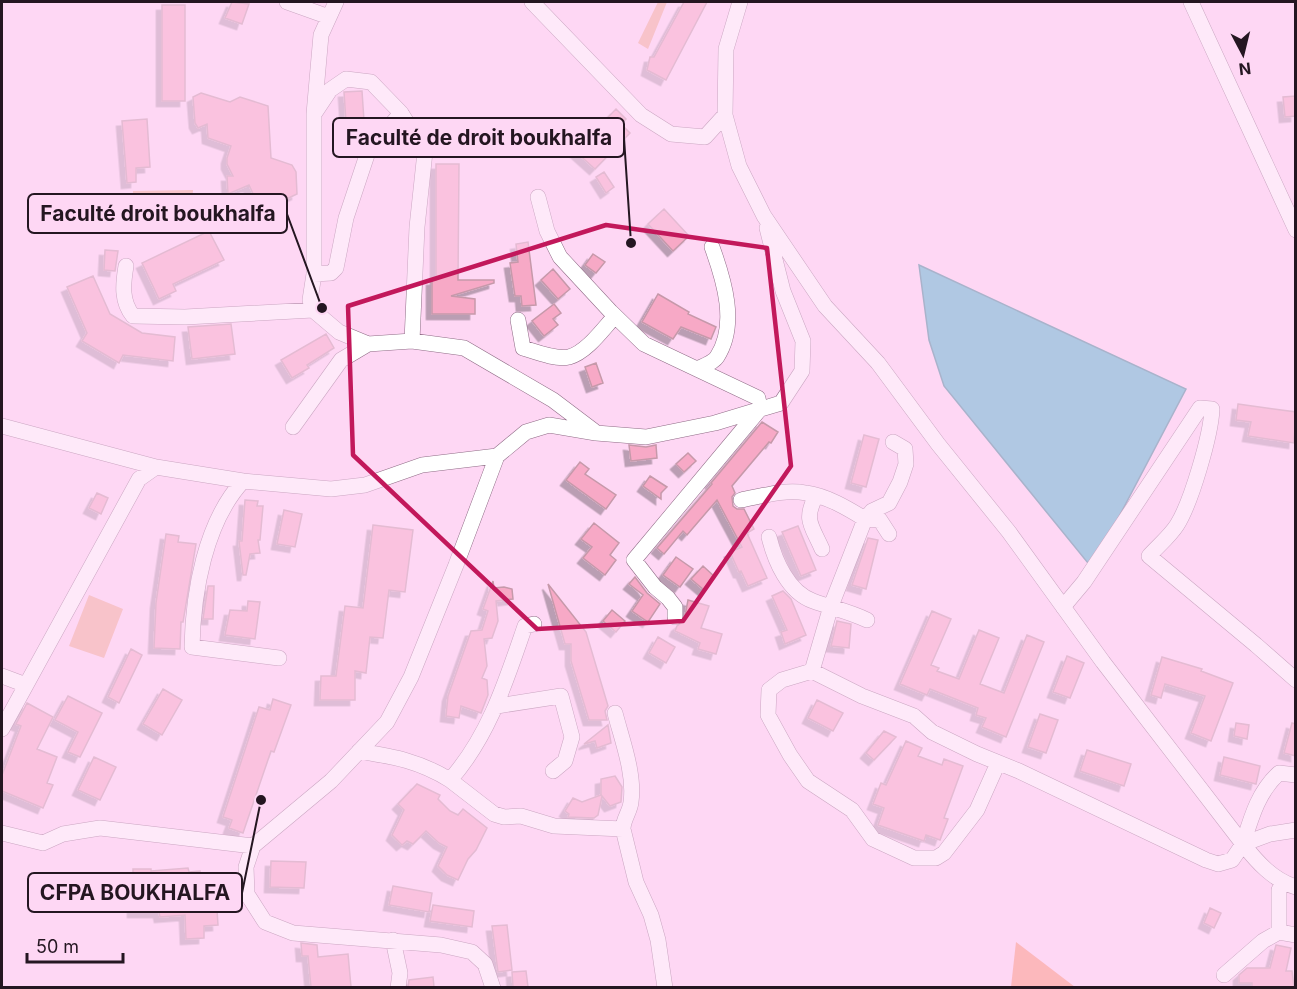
<svg xmlns="http://www.w3.org/2000/svg" width="1297" height="989" font-family="Inter,sans-serif">
  <style>
    .green { fill: #f1aa97 }
    .forest { fill: #fa9278 }
    .water { fill: #52b7ce; stroke: #44879a; stroke-width: 1.5 }
    .building { fill: #f7a9c6; stroke: #c699aa; stroke-width: 1.5; filter: url(#shadow) }
    .lines { fill: none; stroke-linecap: round; stroke-linejoin: round }
    .minor-casing { stroke: #8f6c86; stroke-width: 16 }
    .minor { stroke: #fff; stroke-width: 15 }
    .marked { fill: none; stroke: #c2185b; stroke-width: 4.5; stroke-linejoin: round }
    .leader { fill: none; stroke: #241621; stroke-width: 2 }
    .callout-dot { fill: #241621; stroke: #fed7f4; stroke-width: 2 }
    .callout { fill: #fed7f4; stroke: #241621; stroke-width: 2 }
    .callout-label { font-size: 21px; text-anchor: middle; font-weight: bold; fill: #241621 }
  </style>
  <defs>
    <filter id="shadow"><feDropShadow dx="-5.5" dy="5.5" stdDeviation="0" flood-color="#0004"/></filter>
  </defs>
  <rect width="100%" height="100%" fill="#fed7f4"/>
  <path class="green" d="M658,2H667L648,49L638,43Z
    M193,190L191,219L132,220L133,191Z
    M89,595L123,609L104,658L69,646Z"/>
  <path class="forest" d="M1016,942L1075,987H1011Z"/>
  <path class="water" d="M919,265L1186,389L1092,568L944,386L929,340Z"/>
  <path class="building" d="M232,2L249,4L242,24L225,18Z
    M684,2H707L666,80L647,70L650,57H654Z
    M162,5H185V101H162Z
    M362,91L364,121L346,122L344,92Z
    M201,93L230,102L240,97L268,106L271,158L292,165L296,172L297,194L261,211L249,185L228,194L227,176H233L227,164V158L231,146L208,138L207,124L198,128L195,123L193,97Z
    M1296,96V116L1285,117L1283,97Z
    M616,109L626,119L621,124L630,133L595,169L575,151Z
    M147,119L150,167L136,168V182L127,183L122,121Z
    M436,164H459L458,280H494V283L451,296L475,299V314H432V280H436Z
    M604,172L614,187L606,193L596,177Z
    M664,209L689,236L673,251L648,224Z
    M209,231L224,260L173,284L176,291L159,299L142,263Z
    M528,242L536,305L522,306L521,296H515L510,263L518,262L516,244Z
    M105,250L118,251L115,271L104,270Z
    M593,254L605,262L596,273L585,265Z
    M553,269L570,289L558,299L541,280Z
    M93,276L110,314L142,333L175,337L173,361L123,355L119,363L82,341L87,333L67,287Z
    M658,294L689,312L688,314L716,327L711,339L681,327L673,339L642,322Z
    M554,304L561,313L553,319L558,325L544,336L532,321Z
    M231,324L235,354L192,359L188,327Z
    M326,334L334,348L307,365L309,368L292,378L281,360Z
    M596,363L603,383L592,387L585,367Z
    M1238,404L1296,412L1294,443L1248,436L1251,422L1236,420Z
    M762,422L778,432L771,443L769,442L732,486L735,493L732,497L733,506L737,509H744L754,529L747,533L767,578L748,586L741,571L739,572L730,552L742,547L717,500L687,535L683,531L664,554L657,548L712,484L711,483Z
    M864,435L879,439L866,487L851,483Z
    M629,445L646,447L656,445L657,458L631,461Z
    M688,453L696,461L684,472L676,464Z
    M580,462L589,469L585,474L616,495L606,509L566,480Z
    M650,476L667,487L661,493V499L643,486Z
    M97,493L108,498L101,514L89,508Z
    M245,500L258,501L257,506H263L260,540H258L260,553L250,554L246,575H243L239,541H242Z
    M284,510L302,514L295,547L277,544Z
    M594,523L619,543L610,555L616,560L605,575L583,558L592,547L581,539Z
    M373,525L413,530L405,592L389,590L383,638L370,637L366,673L355,671V700H320L321,676H336L345,606L363,608Z
    M798,526L816,570L801,576L782,532Z
    M166,534L179,536L178,542L196,544L183,622H181L180,649L154,648L156,603Z
    M868,538L878,540L866,589L852,585Z
    M676,557L693,569L680,587L663,575Z
    M703,566L715,577L704,590L691,579Z
    M635,577L647,593L660,604L648,622L632,611L643,595L629,584Z
    M493,581L494,588L504,587L512,589L513,599L496,601L498,621L492,638L484,639L487,666L482,678L487,680L488,695L481,713L461,706L459,718L446,716L448,696L471,631L482,630L488,611L483,609Z
    M548,584L586,632L608,706L605,711L607,720H589L571,661V644H565Z
    M208,586H214L213,619H203Z
    M783,591L791,599L806,635L785,644L781,632L787,630L772,596Z
    M688,600L709,606L701,628L722,634L716,654L698,649L700,643L675,631L677,626L684,621Z
    M248,601L260,602L255,639L225,635L230,610L247,611Z
    M612,610L625,621L616,632L603,621Z
    M932,611L951,619L931,665L939,668L937,671L959,679L979,630L999,638L980,684L1004,693L1027,635L1044,642L1006,737L982,727L986,718L976,715L978,708L930,689L927,695L900,684Z
    M837,621L851,624L849,648L831,646Z
    M658,637L675,647L666,663L649,653Z
    M131,649L142,655L119,703L108,697Z
    M1067,656L1084,663L1070,698L1053,692Z
    M1162,657L1202,669L1201,671L1233,683L1211,741L1191,733L1205,696L1165,684L1161,698L1151,695Z
    M163,689L182,700L162,735L143,724Z
    M68,696L102,713L80,757L68,752L78,732L55,720Z
    M273,699L291,705L274,752L271,751L243,833L229,828L232,820L223,817L259,707L270,710Z
    M817,700L843,713L833,731L808,718Z
    M27,703L53,717L37,749L57,757L47,783L53,785L43,808L2,791V775L21,726L16,724Z
    M1040,714L1058,720L1046,753L1028,747Z
    M1236,723L1249,725L1247,739L1234,736Z
    M1292,723L1296,724V756L1284,753Z
    M608,725L611,743L597,748L595,741L584,744Z
    M884,731L896,737L874,760L866,753Z
    M906,741L922,748L918,756L942,765L944,759L963,766L944,818L948,819L940,840L926,835L924,841L878,825L884,808L873,804L881,783L886,785Z
    M1087,750L1131,764L1124,786L1080,771Z
    M94,757L116,767L100,800L78,790Z
    M1224,757L1260,766L1256,784L1220,775Z
    M615,776L622,787L621,802L610,806L602,796L598,815L594,818L568,817L569,814L565,811L573,798L582,802L601,795V779Z
    M417,784L440,795L438,799L450,811L458,815L463,809L487,828L476,850L468,859L458,880L447,875L438,866L447,847L439,843L426,831L413,844L407,841L402,845L392,835L404,810L398,804Z
    M271,861L306,862L304,888L270,887Z
    M188,868L189,872L200,871L203,911L217,910L218,925L204,926V938L186,939L185,915L160,917L159,912H133V906H104V877H133V869H151V871Z
    M393,886L432,893L429,912L389,905Z
    M433,905L474,911L472,927L430,921Z
    M1210,908L1221,913L1214,928L1204,923Z
    M507,925L512,970L498,972L492,926Z
    M301,943L317,945L318,957L348,954L351,987H311L308,956H302Z
    M1276,945L1291,948L1286,971H1292L1294,987H1252V983H1239V975L1247,968H1270Z
    M526,971L528,987H513L512,972Z
    M433,977L434,987H408L409,980Z"/>
  <g class="lines">
    <g class="minor-casing">
      <path id="minor" d="M287,2L329,17
        M532,2L641,115L671,134L705,137L725,115
        M740,2L726,49L725,115L739,166L764,216L825,306L878,363L938,444L1009,532L1103,662L1243,844C1257,862 1273,880 1296,887
        M1191,2L1296,230
        M401,113L368,152L346,218L336,268L331,273L314,274L310,300L313,310L339,332L368,344L412,341
        M314,114L330,90L346,79L371,82L401,113L425,152L417,227L412,341L464,348L553,400L594,431
        M538,197L547,231L560,257L611,312L644,344L758,398L760,409L634,560L655,587L668,598L675,607V617
        M126,266C123,284 121,301 133,316L185,317L313,310
        M314,274V114L321,35L336,2
        M518,320L523,348C536,352 556,360 569,357C587,352 603,329 615,316
        M697,369C703,366 713,363 717,357C738,325 724,280 712,247
        M2,426L156,467L243,481L331,489L365,485L422,465L497,456L526,432L549,425L596,433L646,437L715,423L781,403L802,371L803,341L783,291L767,228
        M293,427L341,360L368,344
        M243,481C205,522 193,593 192,647L279,658
        M816,496C803,520 812,526 822,549
        M741,500C762,496 785,489 806,493C827,496 847,508 865,519L831,606L812,671
        M889,534L880,520L865,519L872,511L889,503L900,482L906,464L905,449L893,442
        M769,537C775,561 788,592 813,601C832,608 848,611 867,620
        M1063,607L1084,582L1200,408L1212,409C1211,435 1191,503 1177,525C1170,536 1158,546 1149,556L1256,645L1296,680
        M2,676L26,685
        M497,706L561,696L572,737L565,761L553,771
        M615,713C622,740 635,774 631,802C630,812 623,819 623,829
        M2,729L139,479L156,467
        M359,751C395,757 419,761 450,780C489,736 506,681 525,626L534,624
        M998,763L977,810L944,853L936,858H914L873,839L852,810L808,781L790,755L768,715L769,690L782,680L812,671L862,696L914,716L932,732L977,754L1019,771L1206,860L1218,864L1232,860L1243,844L1270,834L1296,830
        M450,780L494,814L504,817L521,816L554,826L623,829L636,882L651,915L658,940L665,988
        M2,833L43,843L63,834L100,828L253,846L331,781L387,722L411,677L456,565L497,456
        M1243,844C1251,818 1258,792 1279,773L1296,775
        M253,846L246,867L247,894L265,922L293,933L441,945L472,952L485,964L493,988
        M1283,884L1279,890V932L1296,935
        M393,940L400,973L398,988
        M1224,975L1263,941L1279,932"/>
    </g>
    <use href="#minor" class="minor"/>
  </g>
  <path d="M0 0H1297V989H0ZM606,225L767,248L791,466L683,621L537,629L353,455L348,306Z" fill="#fed7f4" fill-opacity=".55" fill-rule="evenodd"/>
  <path class="marked" d="M606,225L767,248L791,466L683,621L537,629L353,455L348,306Z"/>
  <path class="leader" d="M631 243L624 138M322 308L287 214M261 800L242 893"/>
  <g class="callout-dot">
    <circle cx="631" cy="243" r="6"/>
    <circle cx="322" cy="308" r="6"/>
    <circle cx="261" cy="800" r="6"/>
  </g>
  <g class="callout">
    <rect x="333" y="118" width="291" height="39" rx="6"/>
    <rect x="28" y="194" width="259" height="39" rx="6"/>
    <rect x="28" y="873" width="214" height="39" rx="6"/>
  </g>
  <g class="callout-label">
    <text x="479" y="145">Faculté de droit boukhalfa</text>
    <text x="158" y="221">Faculté droit boukhalfa</text>
    <text x="135" y="900">CFPA BOUKHALFA</text>
  </g>
  <rect width="1297" height="989" fill="none" stroke="#241621" stroke-width="6"/>
  <g transform="translate(1243 54) rotate(173)" stroke="#fed7f4" stroke-width="4.5" paint-order="stroke">
  <path d="M0-4.5L10 22L0 15L-10 22Z" fill="#241621"/>
  <text y="-9" font-size="16" font-weight="bold" text-anchor="middle" fill="#241621">N</text>
  </g>
  <path d="M27 953v9h96v-9" fill="none" stroke="#241621" stroke-width="3"/>
  <text x="36" y="953" font-size="18" fill="#241621" stroke="#fed7f4" stroke-width="4.5" paint-order="stroke">50 m</text>
</svg>
